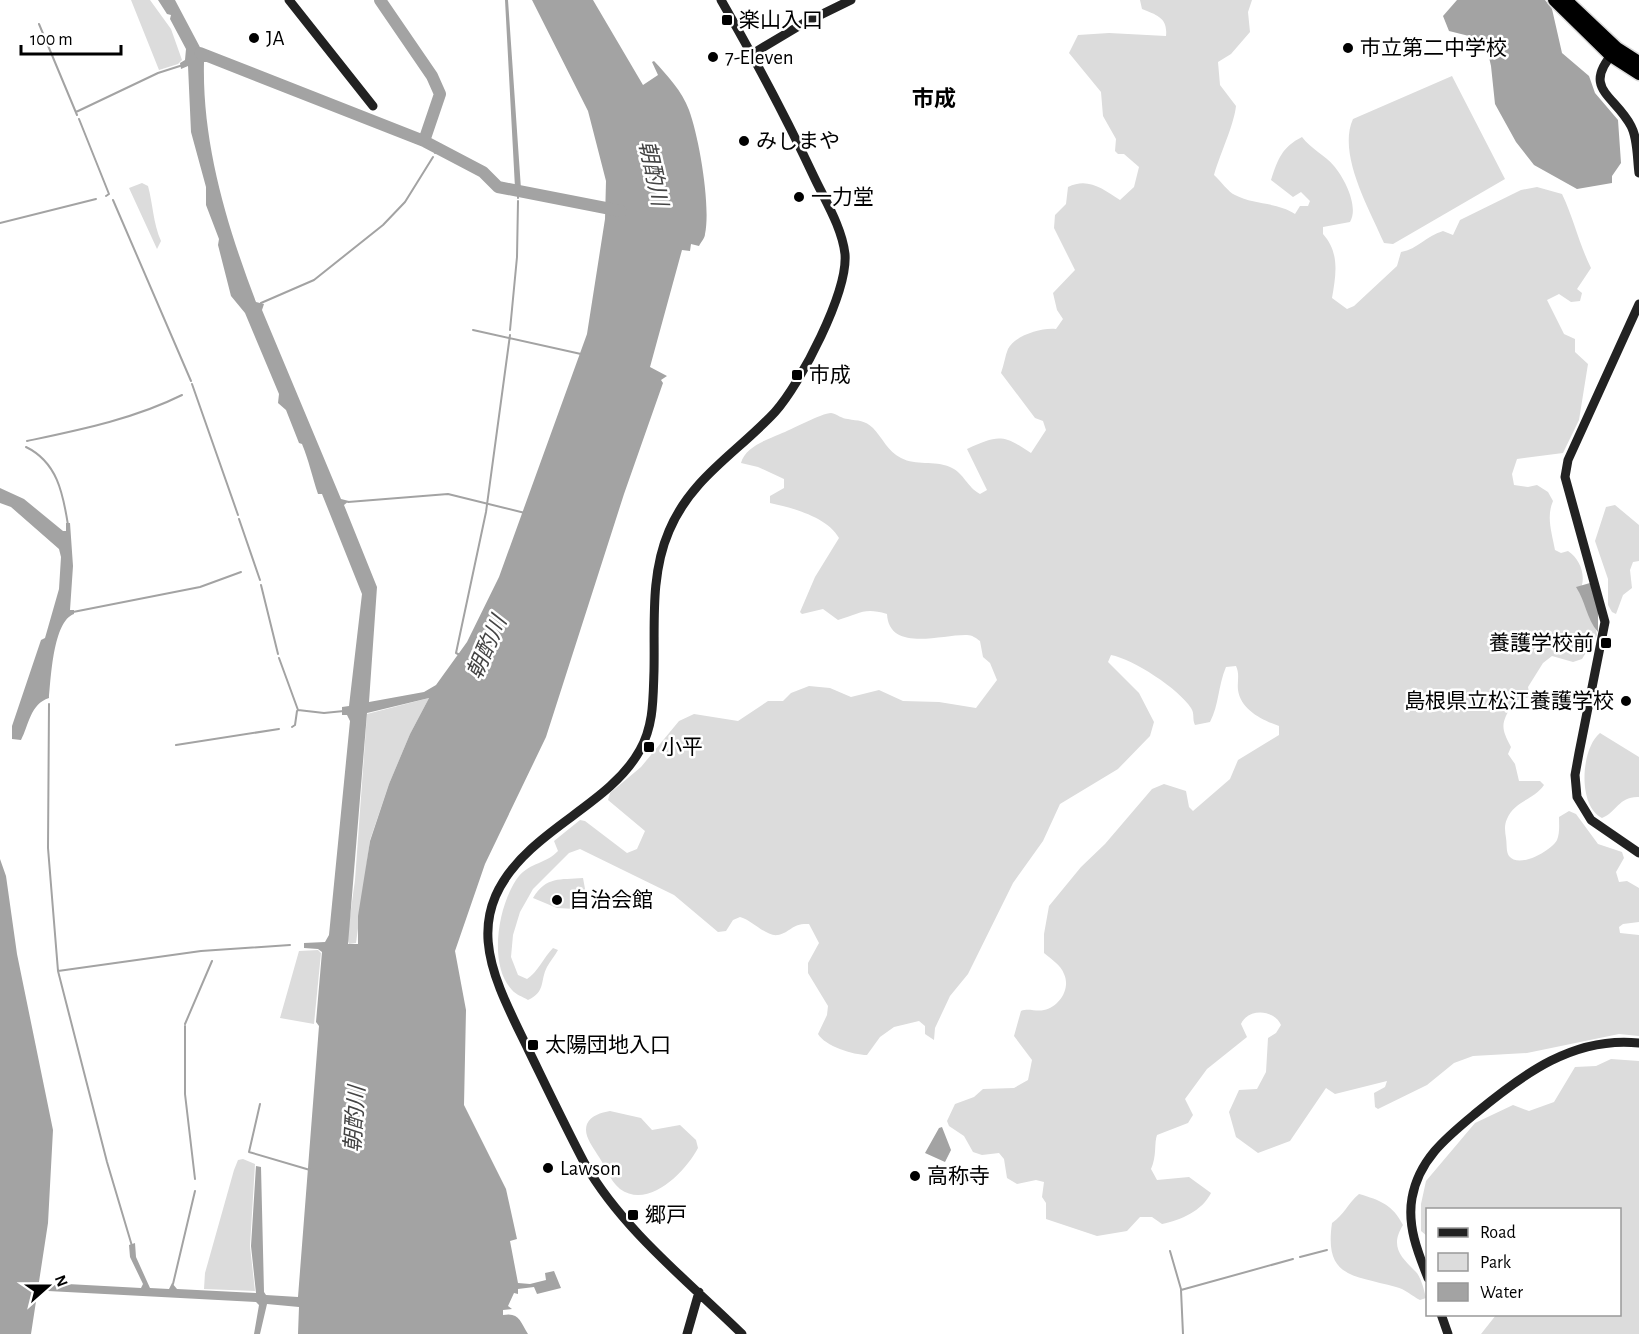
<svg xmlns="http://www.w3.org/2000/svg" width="1639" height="1334" font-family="'Alegreya Sans','Noto Sans JP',sans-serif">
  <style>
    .green { fill: #dcdcdc }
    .water { fill: #a3a3a3; fill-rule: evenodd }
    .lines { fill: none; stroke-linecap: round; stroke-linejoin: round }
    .stream { stroke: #a3a3a3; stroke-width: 2 }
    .river { stroke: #a3a3a3; stroke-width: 12 }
    .highway-casing { stroke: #dbdbdb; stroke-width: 15 }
    .secondary { stroke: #222; stroke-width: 9 }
    .highway { stroke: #000; stroke-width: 12 }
    .poi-dot { fill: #000; stroke: #fff; stroke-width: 2 }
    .labels { text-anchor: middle; stroke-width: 5; stroke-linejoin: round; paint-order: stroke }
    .poi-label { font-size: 21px; fill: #000; stroke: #fff; text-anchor: start }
    .neighbourhood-label { font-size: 22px; font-weight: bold; fill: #000; stroke: #fff }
    .water-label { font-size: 22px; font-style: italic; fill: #444; stroke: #fff }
  </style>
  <rect width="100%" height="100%" fill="#fff"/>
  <path class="green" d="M131,0H150L171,29L182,60L178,64L159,70Z
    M1140,0H1252L1248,12L1250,32L1231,54L1218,62L1220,85L1236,106C1234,125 1220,154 1214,175C1220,180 1229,193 1235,195C1254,205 1277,202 1295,214L1300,206H1308L1310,201L1301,192L1293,197L1271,180C1278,159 1282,147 1302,137C1311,149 1325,155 1334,166C1345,179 1359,207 1350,222L1323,227V234C1340,253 1336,275 1332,298L1347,309L1354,306L1397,266L1401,252C1418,249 1426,236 1443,231L1453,235L1460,220L1521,190L1537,187L1562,194C1574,219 1579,244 1591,268L1577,289L1582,293L1580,301L1571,302L1559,294L1547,300L1564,334L1575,339V352L1588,364L1579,420L1563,453L1517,459L1512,474L1514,485L1528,487L1537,485L1548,492L1553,501C1546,517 1552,533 1555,550L1561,553L1568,551C1580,559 1586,575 1581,588L1595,624L1597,635L1582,659L1573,662L1552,656L1543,663L1528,687L1530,697L1514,701C1501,724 1500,726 1511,747L1508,754L1515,764L1519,781H1540L1544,785C1534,800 1514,801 1507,819C1504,825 1505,832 1506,838C1507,844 1506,852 1509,856C1519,869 1551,851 1557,840C1560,833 1559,824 1559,817L1569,811L1576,814L1598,844L1622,852L1624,858L1616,872L1619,882L1627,881L1639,888V922L1623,924L1619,927L1620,933L1639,935V1036L1619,1034L1527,1053L1473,1056L1454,1063L1427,1085L1378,1109L1375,1107L1374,1093L1385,1087L1387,1081L1335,1094L1326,1088L1290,1141L1258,1153L1236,1137L1229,1112L1239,1090L1257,1089L1266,1072L1268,1038L1276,1033L1281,1025C1274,1009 1248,1008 1241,1024L1247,1037L1207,1069L1185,1099L1193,1115L1188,1123L1157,1135C1154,1143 1157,1156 1151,1169L1157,1180L1189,1177L1211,1193C1202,1211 1181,1220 1162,1224L1152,1217H1140L1127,1231L1097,1236L1046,1219V1203L1042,1197L1044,1182L1036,1180L1017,1184L1007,1178L1004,1159L999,1153L982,1155L973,1152L964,1136L949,1126L947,1121L955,1104L974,1097L983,1089L1014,1088L1028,1080L1032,1060L1014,1036L1021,1011C1029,1008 1036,1012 1044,1010C1059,1007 1071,989 1064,974C1061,965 1051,959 1044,953V934L1049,906L1081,867L1105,844L1152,789L1164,784L1186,791L1189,807L1193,811L1230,779L1238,760L1279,735V726C1262,720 1241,710 1238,690C1237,681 1240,675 1236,666L1226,667C1218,686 1219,705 1210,722L1195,725C1192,719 1195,714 1191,708C1179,689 1133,659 1111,655L1108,662L1139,693L1154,722L1150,736L1118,769L1060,804L1043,841L1013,883L968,974L950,996L935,1028L934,1040L925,1034V1026L919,1021L894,1027L880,1037L867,1055C853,1055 825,1046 818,1034L827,1015L828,1006L808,973V963L819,943L809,924C792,923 791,932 778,935C766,937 752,920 740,917L733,920L726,931L718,932L674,895L580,849L569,853L533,889L520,912L513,935L511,957L518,975L527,979C537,973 544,957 553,948L558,950C555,956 550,961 547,967C540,980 546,992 528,1000C523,997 515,994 512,990C487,964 499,901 519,876C530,863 547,863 558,851L554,841L580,820L585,821L627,853L637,849L645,831L608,800L610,793L641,767L679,721L694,714L738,721L768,701H783L791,693L809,686L830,688L851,697L879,690L903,701L939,702L976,708L997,680L990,663L983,657L980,641C976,638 972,635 967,635C943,634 889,653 887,614C863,607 860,614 838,620L823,609L802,614L800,612L815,577L839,538C827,517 793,508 770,503V496L784,488V479L758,467L741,463C745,447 766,440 780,434C791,430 822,413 831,413C837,414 842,419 848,419C858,421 865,420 873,428C882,437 888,452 901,458C916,466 934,460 950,467C964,473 967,487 980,494L987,490L967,449C998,435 1003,434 1031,453L1046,430L1043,421L1035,418L1001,373C1004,365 1005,356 1008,349C1015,335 1043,327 1056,329L1063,319L1057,310L1053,293L1075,270L1054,228L1055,215L1066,204L1068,187C1088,177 1103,189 1120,200L1134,187L1139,167L1124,154H1118L1115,151L1116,139L1103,116L1101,92L1069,53L1078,35L1109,33L1166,36C1168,18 1157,15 1142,9Z
    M1452,76L1505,179L1393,244L1384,243C1370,210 1337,154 1353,119Z
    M142,183L148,186C153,204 153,223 161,241L157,249L129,188Z
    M1615,505L1639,525V561L1633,562L1630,570L1632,588L1623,595L1616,614L1612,612L1608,605V579L1595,541L1606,507Z
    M429,698L410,734L389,784L370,840L356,943L349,944L347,938L355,880L367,714Z
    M1600,733L1639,757V797C1619,796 1617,812 1602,818C1577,806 1581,748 1600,733Z
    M583,878L586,894L575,896L576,909L557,908L533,898C546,876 560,880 583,878Z
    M318,950L321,953L314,1024L280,1018L299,951Z
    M1611,1059L1639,1061V1334H1481L1496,1315L1620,1314V1210H1428L1427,1236L1421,1231V1204L1426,1181L1475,1123L1513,1105L1529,1111L1554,1102L1575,1067L1596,1066Z
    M610,1111L641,1118L652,1130L680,1125L696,1140L698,1148C686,1171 649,1210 620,1189C609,1180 605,1165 597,1154C592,1145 583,1135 587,1124C591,1115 601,1113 610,1111Z
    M243,1159L255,1164L250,1246L255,1291L204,1289L205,1273L234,1170L238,1160Z
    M1359,1194C1380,1200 1393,1205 1403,1225C1390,1246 1400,1256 1415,1271C1421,1276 1424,1290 1426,1298L1420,1300C1412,1296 1405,1289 1396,1287C1353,1275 1324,1278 1332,1223C1344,1215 1348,1203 1359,1194Z"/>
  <path class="water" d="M158,0H175L202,51L216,56L215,62H204C202,144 227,226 256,302L264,304L262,310L341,499L349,501L344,505L377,587L369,702L424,692L436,685L467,642L499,577L587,334L605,219L606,181L588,111L532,0H593L643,85L658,75L652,62L654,61C667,75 682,91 689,110C699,137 711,206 705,234C705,238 701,242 699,246L691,244L690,251L682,250L650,367L667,376L661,380L663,383L624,494L546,737L485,864L455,951L466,1010L464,1105L506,1189L517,1239L510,1241L518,1283L530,1284L546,1280L545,1273L554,1271L561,1288L537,1294L534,1287L518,1289V1294L514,1293L508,1306L512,1309L503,1310V1315C519,1312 520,1321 528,1334H298L299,1307L267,1304L260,1334H254L259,1305L256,1302L48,1291L46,1288L49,1283L141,1288L143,1284L130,1257L129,1245L135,1243L136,1257L150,1288L169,1289L172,1283L177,1289L256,1293L251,1246L256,1166L261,1167L264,1292L266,1295L298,1297L319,1026L316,1022L322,952L318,949L304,948V943L325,942L329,935L350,721L347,715H342V707L349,706L362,594L322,494H318C312,476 309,461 302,444L299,443L286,410L278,403L279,394L245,313L231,296L218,245L219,239L206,205V187L191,132L188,66L181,69L180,63L185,60L186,49L170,19L171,15L167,14ZM429,698L410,734L389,784L370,841L358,916V944H348L367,713Z
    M505,0H508L521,189L515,188Z
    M1457,0H1545L1552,9L1562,53L1589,76L1595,93L1618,120L1621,163L1612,176V183L1577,189L1534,165L1516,142L1495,104L1491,66L1485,40L1449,31L1443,16Z
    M0,488L24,499L63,531H66V523H70L73,566L70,610H74V614C53,621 51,679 49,698C30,704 29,725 21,740L12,739V726L41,640L45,638L59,589L61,557L59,549L11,507L0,503Z
    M1590,583L1598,610V632C1586,618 1586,602 1576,587Z
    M0,859L6,876L17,954L53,1130L48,1223L31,1334H0Z
    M942,1127L951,1150L945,1162L925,1153L939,1128Z"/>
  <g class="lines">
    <path class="stream" d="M39,24L77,115
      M76,112L158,73L183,65
      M79,119L109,194L106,196
      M435,153L436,149
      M518,185V198
      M113,200L191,381
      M0,223L96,199
      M261,303L314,280L383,225L405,202L433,157
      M473,330L581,354
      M510,330L517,257L518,201
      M192,384L238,515
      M27,441C79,430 134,419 182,395
      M26,447C57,462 63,493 68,525
      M348,502L448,494L525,513
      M239,519L260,580
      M261,585L278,654
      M73,612L200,587L241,572
      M460,655L456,653L486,512L510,335
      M279,658L298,710L324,713L344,711
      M49,704L48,848L58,971L107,1162L132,1246
      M292,727L295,725L297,711
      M176,745L279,729
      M58,971L201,951L290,945
      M185,1024L212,961
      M185,1026V1094L195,1179
      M260,1104L249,1152L310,1170
      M1170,1251L1181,1289
      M1300,1257L1327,1250
      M173,1284L195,1191
      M36,1286L48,1287
      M1183,1334L1181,1290L1293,1259"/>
    <path class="river" d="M380,0L432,76L440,94L424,141
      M200,53L424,141L483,172L498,187L621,211"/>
    <g class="highway-casing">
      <path id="highway" d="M1554,0L1611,56L1639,74
        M1566,0L1617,48L1639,62"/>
    </g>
    <path class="secondary" d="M289,0L373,106
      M721,0C755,59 786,117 815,179C826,202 842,228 845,254C848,292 801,383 775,412C738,452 691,478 669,531C650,575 655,624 654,671C653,698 654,725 640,750C617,792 566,816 531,849C458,916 492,975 528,1049C547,1088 565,1126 585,1164C623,1230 688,1281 742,1334
      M1614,52C1581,89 1615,95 1631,126C1638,139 1637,159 1639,173
      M752,54L804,23L851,0
      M1639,304L1568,460L1565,477L1605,622L1579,753L1575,775L1577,797L1591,820L1639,853
      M1428,1278C1418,1253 1407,1226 1412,1198C1419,1159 1447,1137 1476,1113C1523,1074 1574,1036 1639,1043
      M1441,1314L1448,1334
      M687,1334L699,1292"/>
    <use href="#highway" class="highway"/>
  </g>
  <g class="poi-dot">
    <rect x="721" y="14" width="12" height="12" rx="3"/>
    <circle cx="254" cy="38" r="6"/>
    <circle cx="1348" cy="48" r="6"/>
    <circle cx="713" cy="57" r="6"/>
    <circle cx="744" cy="141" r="6"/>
    <circle cx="799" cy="197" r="6"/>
    <rect x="791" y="369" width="12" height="12" rx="3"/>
    <rect x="1600" y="637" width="12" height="12" rx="3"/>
    <circle cx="1626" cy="701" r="6"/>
    <rect x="643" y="741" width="12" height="12" rx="3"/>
    <circle cx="557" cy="900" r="6"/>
    <rect x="527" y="1039" width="12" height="12" rx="3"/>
    <circle cx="548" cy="1168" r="6"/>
    <circle cx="915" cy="1176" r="6"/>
    <rect x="627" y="1209" width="12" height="12" rx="3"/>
  </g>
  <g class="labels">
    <g class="poi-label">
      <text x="739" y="27">楽山入口</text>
      <text x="266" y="45">JA</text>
      <text x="1360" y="55">市立第二中学校</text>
      <text x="725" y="64">7-Eleven</text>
      <text x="756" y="148">みしまや</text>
      <text x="811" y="204">一力堂</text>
      <text x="809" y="382">市成</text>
      <text x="1594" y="650" text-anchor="end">養護学校前</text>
      <text x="1614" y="708" text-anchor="end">島根県立松江養護学校</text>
      <text x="661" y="754">小平</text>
      <text x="569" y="907">自治会館</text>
      <text x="545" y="1052">太陽団地入口</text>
      <text x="560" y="1175">Lawson</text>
      <text x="927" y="1183">高称寺</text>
      <text x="645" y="1222">郷戸</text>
    </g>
    <g class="neighbourhood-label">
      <text x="934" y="106">市成</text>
    </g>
    <g class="water-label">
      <text transform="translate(654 173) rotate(78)" y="8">朝酌川</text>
      <text transform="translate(486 647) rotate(-66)" y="8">朝酌川</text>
      <text transform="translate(354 1119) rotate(-86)" y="8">朝酌川</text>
    </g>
  </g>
  <rect x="1426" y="1208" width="195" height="108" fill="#ffffff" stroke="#999999" stroke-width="1.5"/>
  <rect x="1438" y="1228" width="30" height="9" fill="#222222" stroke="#999999" stroke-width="1.5"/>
  <text x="1480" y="1238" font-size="18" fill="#000000">Road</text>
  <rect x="1438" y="1253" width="30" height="18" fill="#dcdcdc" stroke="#999999" stroke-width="1.5"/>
  <text x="1480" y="1268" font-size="18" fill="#000000">Park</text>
  <rect x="1438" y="1283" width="30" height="18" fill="#a3a3a3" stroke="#999999" stroke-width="1.5"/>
  <text x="1480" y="1298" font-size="18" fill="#000000">Water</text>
  <g transform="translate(48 1286) rotate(69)" stroke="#ffffff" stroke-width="4.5" paint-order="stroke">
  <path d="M0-4.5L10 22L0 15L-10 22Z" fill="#000000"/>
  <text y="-9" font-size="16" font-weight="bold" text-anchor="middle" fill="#000000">N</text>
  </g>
  <path d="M21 45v9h100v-9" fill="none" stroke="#000000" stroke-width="3"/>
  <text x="30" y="45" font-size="18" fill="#000000" stroke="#ffffff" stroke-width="4.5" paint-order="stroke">100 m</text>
</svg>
